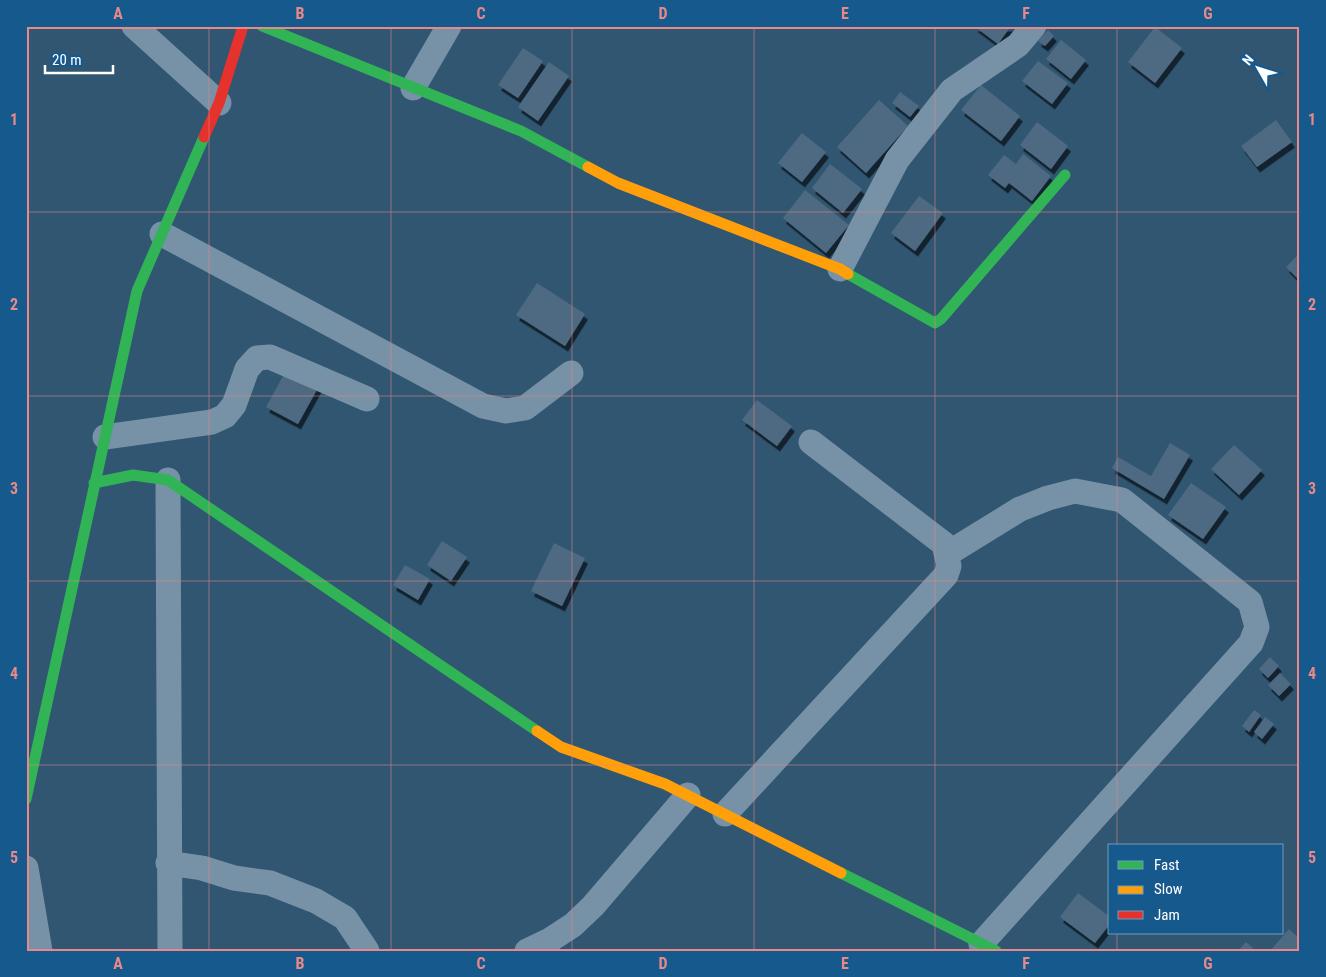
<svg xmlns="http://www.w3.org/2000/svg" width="1326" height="977" font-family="'Roboto Condensed',sans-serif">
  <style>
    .building { fill: #4d6b82; filter: url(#shadow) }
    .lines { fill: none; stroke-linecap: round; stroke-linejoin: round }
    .street { stroke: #7792a6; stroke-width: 25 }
    .fast { stroke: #30b455; stroke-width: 11 }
    .slow { stroke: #ff9f0a; stroke-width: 11 }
    .jam { stroke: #e5322d; stroke-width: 11 }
    .grid { fill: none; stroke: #e88989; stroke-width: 1; stroke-opacity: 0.55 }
    .neatline { fill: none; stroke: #e88989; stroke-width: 2 }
    .grid-label { font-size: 16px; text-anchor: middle; font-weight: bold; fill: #e88989 }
  </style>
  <defs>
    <filter id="shadow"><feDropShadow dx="3" dy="5.5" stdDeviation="0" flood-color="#0009"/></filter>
  </defs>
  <rect width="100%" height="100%" fill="#305672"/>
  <path class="building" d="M974,26H1011L998,44Z
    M1155,27L1182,48L1155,83L1128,62Z
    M1048,30L1054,36L1045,46L1038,41Z
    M1061,40L1086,60L1071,79L1046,59Z
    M523,48L543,61L518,98L498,85Z
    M1038,61L1068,83L1052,104L1022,81Z
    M549,62L569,76L538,121L518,107Z
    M981,85L1020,116L1001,141L961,110Z
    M900,92L919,106L910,117L892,103Z
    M879,100L908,126L866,173L837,147Z
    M1276,120L1292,142L1257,167L1241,146Z
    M1037,122L1068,146L1051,169L1020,145Z
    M802,133L826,152L802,182L778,163Z
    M1023,154L1051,176L1032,201L1009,183L1005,188L988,175L1004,155L1016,164Z
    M830,164L862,189L843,213L812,188Z
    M805,190L849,225L826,253L783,218Z
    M919,196L943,213L915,251L891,233Z
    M1300,253V281L1286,267Z
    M537,283L585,314L565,346L516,315Z
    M287,369L319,386L298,424L266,407Z
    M757,400L792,426L777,446L742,420Z
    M1170,443L1190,455L1164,499L1112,468L1118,457L1151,476Z
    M1234,445L1262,470L1239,495L1211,469Z
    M1191,483L1226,507L1203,539L1168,515Z
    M442,541L467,557L451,581L427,565Z
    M554,543L585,558L562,606L531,591Z
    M405,565L430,579L418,600L393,585Z
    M1270,657L1279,666L1268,678L1259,669Z
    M1280,673L1291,684L1279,696L1268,685Z
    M1254,710L1261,715L1249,732L1242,726Z
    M1265,717L1274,724L1262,739L1254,732Z
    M1078,893L1110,917V924L1095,943L1060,917Z
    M1289,929L1300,939V951H1270Z
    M1246,942L1256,951H1238Z"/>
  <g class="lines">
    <path class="street" d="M134,26L219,103
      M413,88L449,26
      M162,234L483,406L506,411L525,408L571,373
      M840,269L897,160L952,90L1018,45L1034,26
      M105,437L212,422L225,416L234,405L247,369L257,358L270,357L367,399
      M168,480L170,951
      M947,554L1020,509L1048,498L1075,491L1122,500L1250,602L1257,627L1251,643L981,944
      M725,814L946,575L949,566L944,544L811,442
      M168,863L202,868L234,878L270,883L316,901L345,918L367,951
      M26,868L40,951
      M527,951L550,940L573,925L593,906L688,795"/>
    <path class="fast" d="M262,26L521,131L588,167
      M848,274L935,323L941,319L1065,175
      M94,483L133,475L168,480L537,731
      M26,799L137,291L204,137
      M841,873L996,951"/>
    <path class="slow" d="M588,167L618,183L840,269L848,274
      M537,731L561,747L665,784L841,873"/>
    <path class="jam" d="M204,137L219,103L243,26"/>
  </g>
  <path class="grid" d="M209,26V951M391,26V951M572,26V951M754,26V951M935,26V951M1117,26V846M26,212H1300M26,396H1300M26,581H1300M26,765H1300M1117,933V951"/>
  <rect width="1326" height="977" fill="none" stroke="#15598d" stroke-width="55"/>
  <rect x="1108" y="844" width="175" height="90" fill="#15598d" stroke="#739bbb"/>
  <rect x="1118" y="861" width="25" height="8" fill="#30b455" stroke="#739bbb"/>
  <text x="1154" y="870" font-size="15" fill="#ffffff">Fast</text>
  <rect x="1118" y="886" width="25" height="8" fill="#ff9f0a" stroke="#739bbb"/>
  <text x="1154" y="894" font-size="15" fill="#ffffff">Slow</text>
  <rect x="1118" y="911" width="25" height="8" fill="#e5322d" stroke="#739bbb"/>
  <text x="1154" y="920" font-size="15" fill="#ffffff">Jam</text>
  <g transform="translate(1258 68) rotate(309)" stroke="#15598d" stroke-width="4" paint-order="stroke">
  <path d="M0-4L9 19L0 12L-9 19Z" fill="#ffffff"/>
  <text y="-8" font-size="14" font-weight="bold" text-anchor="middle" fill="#ffffff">N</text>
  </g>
  <path d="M45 65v8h68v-8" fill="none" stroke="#ffffff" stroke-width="2.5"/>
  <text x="52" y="65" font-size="15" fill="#ffffff" stroke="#15598d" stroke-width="4" paint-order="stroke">20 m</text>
  <rect x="28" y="28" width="1270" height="922" class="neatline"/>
  <g class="grid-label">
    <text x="118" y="19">A</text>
    <text x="300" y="19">B</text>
    <text x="481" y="19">C</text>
    <text x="663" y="19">D</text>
    <text x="845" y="19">E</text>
    <text x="1026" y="19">F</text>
    <text x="1208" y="19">G</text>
    <text x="14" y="125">1</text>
    <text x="1312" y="125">1</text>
    <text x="14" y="310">2</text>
    <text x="1312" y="310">2</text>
    <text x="14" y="494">3</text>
    <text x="1312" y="494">3</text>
    <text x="14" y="679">4</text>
    <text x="1312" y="679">4</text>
    <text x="14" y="863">5</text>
    <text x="1312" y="863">5</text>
    <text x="118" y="969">A</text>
    <text x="300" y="969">B</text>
    <text x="481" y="969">C</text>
    <text x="663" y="969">D</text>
    <text x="845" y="969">E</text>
    <text x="1026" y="969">F</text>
    <text x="1208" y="969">G</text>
  </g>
</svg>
